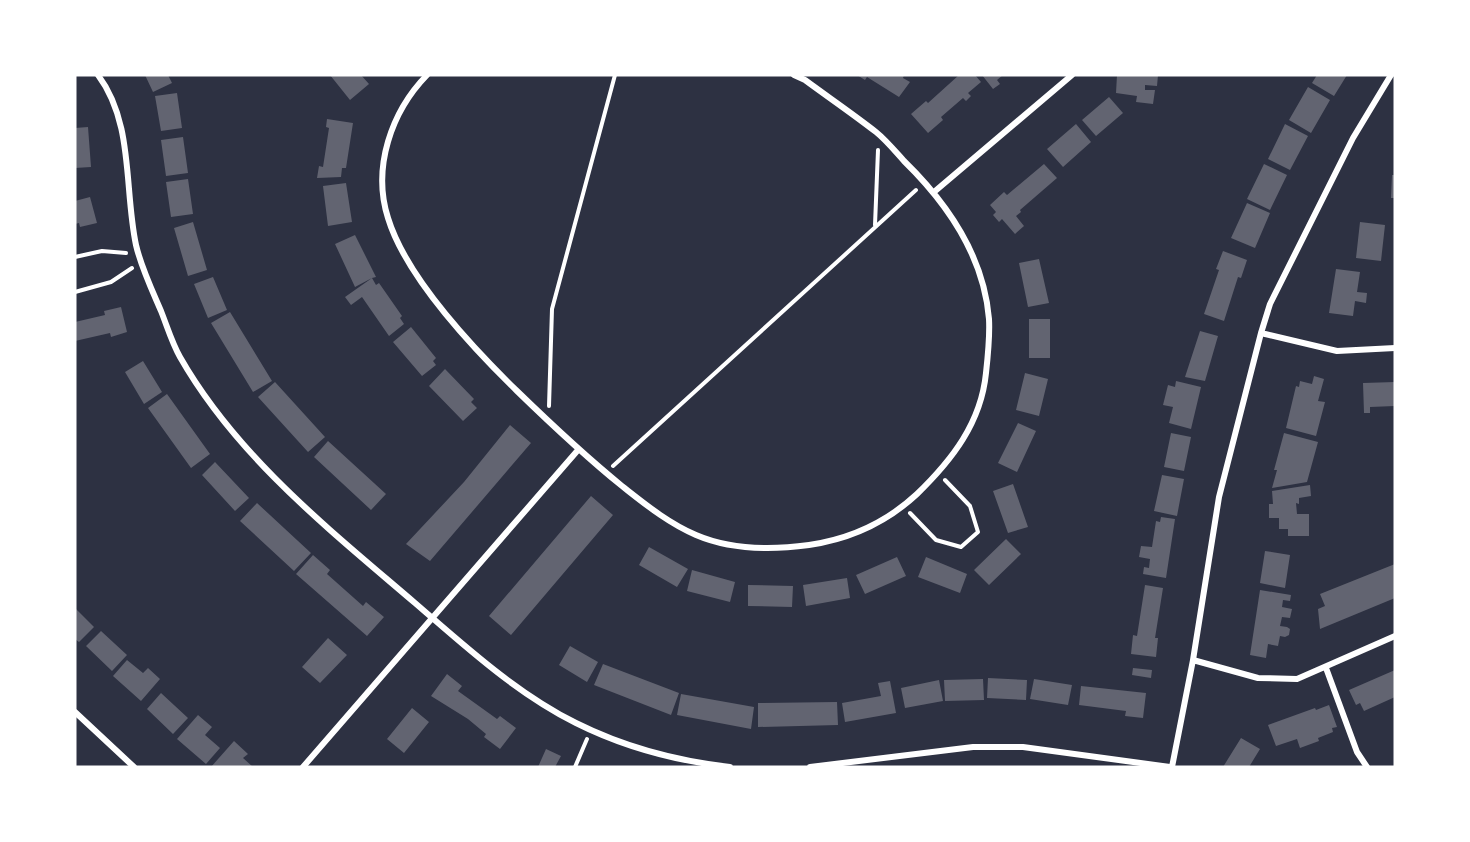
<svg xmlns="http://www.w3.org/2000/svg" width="1470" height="842" font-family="'Roboto Condensed',sans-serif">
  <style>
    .building { fill: #626471 }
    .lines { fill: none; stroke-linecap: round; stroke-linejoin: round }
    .path { stroke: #fff; stroke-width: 4 }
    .minor { stroke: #fff; stroke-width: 6 }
  </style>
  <rect width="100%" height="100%" fill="#2d3142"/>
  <path class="building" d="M145,75H168L172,83L153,92Z
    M330,75H361L369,84L350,100Z
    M857,75H904L903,78L910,82L899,97L867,77L865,80Z
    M959,75H975L981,82L968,93L971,96L966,101L963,98L941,117L943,120L928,133L911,114L926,101L928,103Z
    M982,75H1003L997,80L1000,84L993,89Z
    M1117,75H1158L1157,86L1145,85V90H1155L1153,104L1136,102L1137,96L1116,93Z
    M1317,75H1347L1334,96L1312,83Z
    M1308,87L1330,100L1311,133L1289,120Z
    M177,93L182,128L161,131L155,96Z
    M1109,97L1123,113L1096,136L1082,120Z
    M327,119L353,123L346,168H342L341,177L317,178L319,166L323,167L329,128L326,127Z
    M1076,124L1091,142L1063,167L1047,149Z
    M1285,124L1308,136L1290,170L1268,159Z
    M88,127L91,167L75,168V128Z
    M183,137L188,173L166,176L161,140Z
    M1044,164L1057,178L1020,210L1021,212L1016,216L1024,226L1015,234L1002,219L999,222L993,215L996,212L990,205L1004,192L1007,195Z
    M1264,164L1287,175L1270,210L1247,199Z
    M1392,175H1395V198H1391Z
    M188,179L193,214L171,217L166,182Z
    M346,183L352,222L328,226L323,186Z
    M90,197L97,223L80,227L79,223L75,224V201Z
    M1247,203L1270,213L1255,248L1231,238Z
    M193,222L207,270L188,276L174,228Z
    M1360,222L1385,225L1381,261L1356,258Z
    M355,235L376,277L372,278L376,285L379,283L402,316L400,318L404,324L389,336L362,297L351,305L345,297L372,278L355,287L335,244Z
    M1223,251L1247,260L1241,278L1238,277L1224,321L1204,314L1219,270L1216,269Z
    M1039,259L1049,303L1028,307L1019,263Z
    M1336,269L1360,272L1357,292L1367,293L1366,303L1355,301L1353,316L1329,313Z
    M213,277L227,310L208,318L194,284Z
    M121,307L127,332L111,337L110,333L75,341V322L105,315L104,311Z
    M230,312L272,381L253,392L211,323Z
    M1029,319H1050V358H1029Z
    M411,327L436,358L433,361L436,365L422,376L393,342Z
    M1200,331L1218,336L1205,381L1185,377Z
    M143,361L162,392L144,404L125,372Z
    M445,369L474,399L471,402L477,408L463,421L429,386Z
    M1025,373L1048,379L1039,416L1016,410Z
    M1314,376L1324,379L1318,401L1325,402L1316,436L1286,428L1296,386L1299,387L1300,381L1312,384Z
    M1176,381L1201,387L1191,429L1169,423L1173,407L1163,405L1168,385L1175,387Z
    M275,382L325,437L308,452L258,397Z
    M1395,382V406L1370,407V413H1364L1363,383Z
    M167,394L210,454L191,468L148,408Z
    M1018,423L1036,431L1017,472L998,463Z
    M510,425L531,443L430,561L406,544L464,482Z
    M1171,433L1191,437L1184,471L1164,467Z
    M1284,433L1318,442L1307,482L1272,488L1277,470H1274Z
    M328,441L386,494L371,510L314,457Z
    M215,462L249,498L235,511L202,475Z
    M1162,475L1184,479L1177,516L1154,511Z
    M1013,484L1028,527L1008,533L993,491Z
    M1310,485L1311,496L1299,498V504L1296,503L1297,514H1309V536H1288V529H1279V518H1269V504H1273L1272,491Z
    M591,496L613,515L511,635L489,616Z
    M257,503L311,553L294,571L240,521Z
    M1161,517L1175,519L1166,578L1143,574L1144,567L1149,568L1150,559L1139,557L1141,546L1152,547L1156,521L1160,522Z
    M1006,539L1021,554L989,585L974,570Z
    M649,547L688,569L677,587L639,565Z
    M1265,551L1290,555L1285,588L1260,583Z
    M313,555L330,570L327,574L363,606L366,602L384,617L367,636L296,574Z
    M897,557L906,576L865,594L856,575Z
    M926,557L967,574L960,593L918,577Z
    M1395,564V598L1320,629L1318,609L1325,606L1320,594Z
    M692,570L735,582L730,602L687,591Z
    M847,578L850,598L806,606L803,585Z
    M748,585L793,586L792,607L748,606Z
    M1145,585L1163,588L1155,638H1158L1156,657L1131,654L1133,635L1137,636Z
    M1260,590L1291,595L1290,601L1283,600L1282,607L1292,609L1290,618L1282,617L1280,626L1287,627L1290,629L1289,635L1285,637L1280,636L1278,646L1268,644L1266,658L1250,655Z
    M75,608L94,627L79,642L75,639Z
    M101,631L127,655L112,671L86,646Z
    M328,638L347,655L320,683L302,667Z
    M570,646L598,662L587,682L559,665Z
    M127,660L143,673L148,668L160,679L141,701L113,676Z
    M603,664L679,693L671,715L594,685Z
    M1133,668L1152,670L1151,678L1132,675Z
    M1395,670V697L1364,711L1360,703L1356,705L1349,690Z
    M447,674L462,686L458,691L497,719L500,716L516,728L500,749L484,737L486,734L468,719L431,696Z
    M988,678L1027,680L1026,700L987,698Z
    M983,679L984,700L945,701L944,680Z
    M1034,679L1072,685L1068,705L1030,699Z
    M939,680L943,701L905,708L901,688Z
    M890,681L896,713L845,722L842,703L881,696L878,683Z
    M1081,686L1146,693L1143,718L1125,716L1126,711L1079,705Z
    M161,693L188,718L173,734L147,709Z
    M681,694L754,707L751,729L677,715Z
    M837,702L838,725L758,727V703Z
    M1329,705L1337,727L1332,728L1333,732L1318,738L1319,741L1300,748L1297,739L1276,746L1268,725L1315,708L1316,710Z
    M412,708L429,722L404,753L387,739Z
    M198,715L212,727L205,735L220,748L206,764L177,739Z
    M1241,738L1260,749L1249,767H1223Z
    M234,741L248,754L243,758L253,767H211Z
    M546,749L561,756L555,767H538Z"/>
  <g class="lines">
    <path class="path" d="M875,225L878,150
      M75,257L102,251L126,253
      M75,292L111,282L132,268
      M549,406L552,309L615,75
      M613,466L916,190
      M910,513L936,540L961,547L978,532L970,506L945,480
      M575,767L587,739"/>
    <path class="minor" d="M98,75C134,123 124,189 136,245C141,267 152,290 161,311C167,326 172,343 180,357C237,457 330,530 415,603C466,647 516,693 576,723C624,747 677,761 730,767
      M427,75C391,112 372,168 388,218C406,277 473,348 517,391C551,424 585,456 622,486C645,504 668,523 696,535C731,550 772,550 809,545C850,539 887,522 917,494C952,460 981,423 986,373C988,355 990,337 989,319C984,257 947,203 904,161C895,151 886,140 876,132C853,114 828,97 805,80L794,75
      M934,192L1072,75
      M1261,333L1337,351L1395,348
      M1193,660L1258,678L1297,679L1395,636
      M1326,668L1357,752L1367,767
      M75,712L134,767
      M303,767L578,450
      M810,767L973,747H1023L1170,767
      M1172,767L1193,660L1219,497L1261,333L1270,304L1353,138L1391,75"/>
  </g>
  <rect width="1470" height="842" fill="none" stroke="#ffffff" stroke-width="153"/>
</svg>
